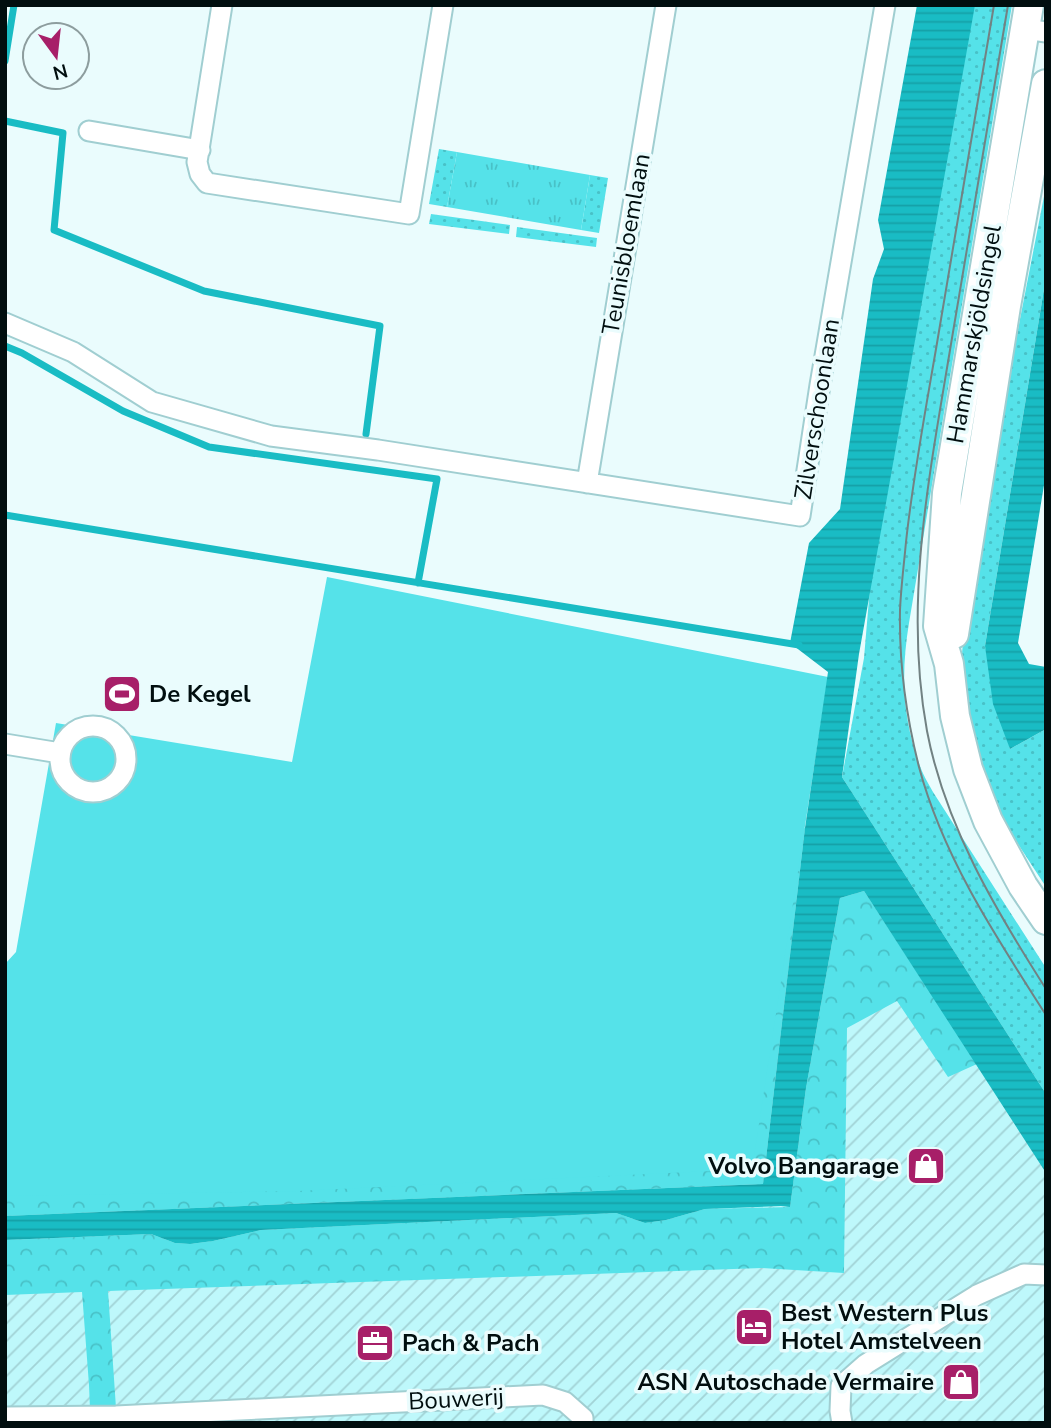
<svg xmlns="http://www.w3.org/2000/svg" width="1051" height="1428" font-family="'Nunito Sans',sans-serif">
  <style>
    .industrial { fill: url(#industrial-furrows) }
    .grass { fill: url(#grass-dots) }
    .forest { fill: url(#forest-crowns) }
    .park { fill: url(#park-tufts) }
    .pitch { fill: #55e2e9 }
    .water { fill: url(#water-rules) }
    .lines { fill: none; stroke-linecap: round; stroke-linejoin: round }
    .stream { stroke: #19bcc4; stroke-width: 7 }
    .street-casing { stroke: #a0ced1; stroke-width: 23 }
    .secondary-casing { stroke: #a0ced1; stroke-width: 32 }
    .street { stroke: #fff; stroke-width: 19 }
    .secondary { stroke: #fff; stroke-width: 28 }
    .tram { stroke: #728283; stroke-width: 2 }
    .labels { text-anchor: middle; stroke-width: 7; stroke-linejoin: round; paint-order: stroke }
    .street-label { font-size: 24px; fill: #010e0f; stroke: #eafcfd }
    .poi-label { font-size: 24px; font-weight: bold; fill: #010e0f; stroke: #eafcfd; text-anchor: start }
  </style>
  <defs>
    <pattern id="industrial-furrows" width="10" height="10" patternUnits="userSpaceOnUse" patternTransform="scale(1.75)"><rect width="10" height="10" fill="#bef8fb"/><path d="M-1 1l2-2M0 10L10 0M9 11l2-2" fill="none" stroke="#a2d3d6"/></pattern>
    <pattern id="grass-dots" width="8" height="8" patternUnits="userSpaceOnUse" patternTransform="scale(1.75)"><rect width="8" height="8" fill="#55e2e9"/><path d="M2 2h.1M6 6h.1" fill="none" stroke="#48c1c7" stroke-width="1.8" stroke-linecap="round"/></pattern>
    <pattern id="forest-crowns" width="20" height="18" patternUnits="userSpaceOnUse" patternTransform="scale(1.75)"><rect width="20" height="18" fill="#55e2e9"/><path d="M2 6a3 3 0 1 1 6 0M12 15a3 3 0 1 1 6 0" fill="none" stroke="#48c1c7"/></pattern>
    <pattern id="park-tufts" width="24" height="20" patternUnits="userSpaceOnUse" patternTransform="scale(1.75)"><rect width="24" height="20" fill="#55e2e9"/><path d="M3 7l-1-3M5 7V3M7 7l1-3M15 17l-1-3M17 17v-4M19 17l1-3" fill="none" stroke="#48c1c7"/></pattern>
    <pattern id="water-rules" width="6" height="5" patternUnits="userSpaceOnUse" patternTransform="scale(1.75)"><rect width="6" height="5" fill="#19bcc4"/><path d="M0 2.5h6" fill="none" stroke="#15a0a7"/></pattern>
  </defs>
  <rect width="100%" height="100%" fill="#eafcfd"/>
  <path class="industrial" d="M870,733L1046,1053V1423H5V1206L833,815Z"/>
  <path class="grass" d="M969,5H1012L909,623C901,672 902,716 919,763C922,773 928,783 933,792L1046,968V1094L842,777L864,658L878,493Z
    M439,149L457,152L447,207L429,204Z
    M590,175L608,178L599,233L581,230Z
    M1046,186V277L985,646L1010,749L1046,729V887L1003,821L986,777L960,676L968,586Z
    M431,214L510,225L509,234L429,224Z
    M517,227L597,238L596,247L516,237Z"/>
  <path class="forest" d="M805,828L763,1184L5,1216V1179Z
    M864,891L977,1064L948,1077L897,1001L847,1028L844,1273L762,1268L108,1291L116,1408L90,1409L89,1385L82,1292L5,1295V1240L151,1234L175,1243L190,1244L213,1241L261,1230L616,1213L645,1223L666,1220L705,1209L790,1207L806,1088L840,898Z"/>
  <path class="park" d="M457,152L590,175L581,230L447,207Z"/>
  <path class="pitch" d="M327,577L828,677L752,1169L298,1191L5,1196V964L16,952L56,723L292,762Z"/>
  <path class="water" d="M917,5H975L859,654L842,777L1046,1094V1173L864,891L840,898L806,1088L790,1207L781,1206L705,1209L666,1220L645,1223L616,1213L261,1230L213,1241L190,1244L175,1243L151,1234L5,1240V1216L763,1184L805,828L828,672L790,643L809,543L840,509L873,279L884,249L878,220Z
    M1046,277V473L1018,643L1029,664L1046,667V729L1010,749L993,704L985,646Z"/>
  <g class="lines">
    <path class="stream" d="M5,61L14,5
      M5,121L63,133L54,230L204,291L380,326L366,434
      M5,346L22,353L123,411L209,447L437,479L418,583
      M5,515L799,645"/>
    <g class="street-casing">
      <path id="street" d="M222,5L197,162L200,174L207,183L409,214L443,5
        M1025,29L1046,32
        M89,131L200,150
        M5,323L73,352L152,402L271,436L378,450L800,516L820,385L885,5
        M587,483L666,5
        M60 759a33 33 0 1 1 66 0a33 33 0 1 1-66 0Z
        M5,744L60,753
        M5,1417L116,1416L543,1395L565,1402L583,1418V1423
        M842,1423L840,1411L841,1386L866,1364L977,1295L1024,1274L1046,1275"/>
    </g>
    <g class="secondary-casing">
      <path id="secondary" d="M1029,5L947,493L938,626L949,664L955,716L968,769L988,821L1023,886L1046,920
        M954,634L1006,306L1046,84"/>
    </g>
    <use href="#street" class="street"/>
    <use href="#secondary" class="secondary"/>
    <path class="tram" d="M994,5C975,120 955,234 936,349C925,413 913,477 906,542C904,564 901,587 900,610C899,662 906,716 919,767C943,857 996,937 1046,1015
      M1008,5C989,118 970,231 951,344C930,472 903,601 927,731C945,825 995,909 1046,989"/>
  </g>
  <defs>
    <g id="stadium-square" transform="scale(2.0125)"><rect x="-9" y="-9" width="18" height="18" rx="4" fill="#a71f68" stroke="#eafcfd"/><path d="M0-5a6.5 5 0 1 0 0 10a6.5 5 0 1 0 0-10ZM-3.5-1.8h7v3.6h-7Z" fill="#fff"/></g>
    <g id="shop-square" transform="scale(2.0125)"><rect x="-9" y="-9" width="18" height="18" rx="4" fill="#a71f68" stroke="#eafcfd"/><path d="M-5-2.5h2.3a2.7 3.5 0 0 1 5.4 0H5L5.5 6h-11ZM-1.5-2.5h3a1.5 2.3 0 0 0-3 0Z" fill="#fff"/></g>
    <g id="hotel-square" transform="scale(2.0125)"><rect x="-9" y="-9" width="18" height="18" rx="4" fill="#a71f68" stroke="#eafcfd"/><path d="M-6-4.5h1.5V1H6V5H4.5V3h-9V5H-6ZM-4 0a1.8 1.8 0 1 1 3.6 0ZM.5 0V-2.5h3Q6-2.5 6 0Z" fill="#fff"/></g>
    <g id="office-square" transform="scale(2.0125)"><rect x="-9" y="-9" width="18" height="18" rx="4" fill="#a71f68" stroke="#eafcfd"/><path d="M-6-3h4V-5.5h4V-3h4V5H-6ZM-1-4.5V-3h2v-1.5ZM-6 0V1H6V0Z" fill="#fff"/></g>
  </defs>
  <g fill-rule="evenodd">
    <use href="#stadium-square" x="122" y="694"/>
    <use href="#shop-square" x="926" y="1166"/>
    <use href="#hotel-square" x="754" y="1327"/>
    <use href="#office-square" x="375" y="1343"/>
    <use href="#shop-square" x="961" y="1382"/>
  </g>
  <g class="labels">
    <g class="street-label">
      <text transform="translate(626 244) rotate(-80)" y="8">Teunisbloemlaan</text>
      <text transform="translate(974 334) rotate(-80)" y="8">Hammarskjöldsingel</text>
      <text transform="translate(817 409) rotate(-81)" y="8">Zilverschoonlaan</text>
      <text transform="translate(456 1399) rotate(-3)" y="8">Bouwerij</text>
    </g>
    <g class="poi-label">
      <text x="149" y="702">De Kegel</text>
      <text x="899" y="1174" text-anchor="end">Volvo Bangarage</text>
      <text x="781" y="1321">Best Western Plus<tspan x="781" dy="28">Hotel Amstelveen</tspan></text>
      <text x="402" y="1351">Pach &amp; Pach</text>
      <text x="934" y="1390" text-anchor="end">ASN Autoschade Vermaire</text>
    </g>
  </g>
  <rect width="1051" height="1428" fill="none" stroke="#010e0f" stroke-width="14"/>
  <g transform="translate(56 56) rotate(165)"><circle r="33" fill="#eafcfd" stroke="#8d9d9e" stroke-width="2"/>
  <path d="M0-5L12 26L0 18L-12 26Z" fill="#a71f68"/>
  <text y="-10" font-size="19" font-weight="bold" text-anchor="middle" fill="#010e0f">N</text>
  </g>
</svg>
